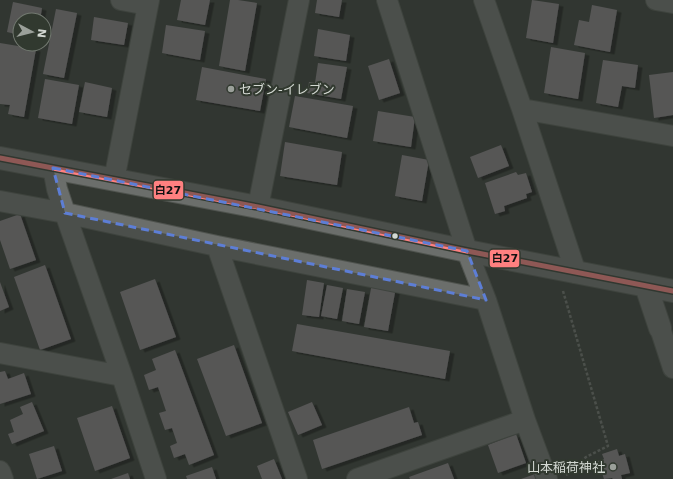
<svg xmlns="http://www.w3.org/2000/svg" width="673" height="479" font-family="'DejaVu Sans','Noto Sans JP',sans-serif">
  <style>
    .building { fill: #837b82; filter: url(#shadow) }
    .lines { fill: none; stroke-linecap: round; stroke-linejoin: round }
    .minor-casing { stroke: #4f534e; stroke-width: 22 }
    .tertiary-casing { stroke: #4f534e; stroke-width: 24 }
    .path { stroke: #6b6e6a; stroke-width: 2.5; stroke-dasharray: 3 2; stroke-linecap: butt }
    .minor { stroke: #6b6e6b; stroke-width: 20 }
    .tertiary { stroke: #6b6e6b; stroke-width: 22 }
    .bus-1-casing { stroke: #31392f; stroke-width: 8 }
    .bus-1 { stroke: #ff8080; stroke-width: 5 }
    .marked { fill: none; stroke: #5d7ed6; stroke-width: 3; stroke-dasharray: 8 5; stroke-linejoin: round }
    .poi-dot { fill: #9ba09a; stroke: #31392f; stroke-width: 1.5 }
    .bus-dot { fill: #d3d8d2; stroke: #31392f; stroke-width: 1.5 }
    .labels { text-anchor: middle; stroke-width: 4; stroke-linejoin: round; paint-order: stroke }
    .poi-label { font-size: 13px; fill: #d3d8d2; stroke: #31392f; text-anchor: start }
    .line-badge { stroke: #31392f; stroke-width: 1.5 }
    .pale-badge-label { font-size: 11px; text-anchor: middle; font-weight: bold; fill: #111 }
  </style>
  <defs>
    <filter id="shadow"><feDropShadow dx="4.5" dy="2.5" stdDeviation="0" flood-color="#0009"/></filter>
  </defs>
  <rect width="100%" height="100%" fill="#323731"/>
  <path class="building" d="M181,0H210L205,25L177,20Z
    M230,0H238L257,3L245,71L219,66Z
    M317,0H342L339,17L315,13Z
    M532,0L559,4L553,43L526,38Z
    M13,2L42,8L40,20H20V35L7,32Z
    M592,5L617,10L610,52L574,45L579,20L589,22Z
    M56,9L77,13L64,78L43,74Z
    M94,17L128,23L124,45L91,40Z
    M166,25L205,31L200,60L162,53Z
    M318,29L350,35L346,61L314,56Z
    M0,43L36,49L24,117L8,114L10,105L0,104Z
    M551,47L585,53L578,99L544,93Z
    M389,59L400,93L379,100L368,66Z
    M603,60L638,65L635,88L622,86L618,107L596,103Z
    M318,63L347,67L341,99L307,93L309,82L315,83Z
    M202,67L266,79L260,111L196,100Z
    M673,72V115L654,118L649,75Z
    M45,79L79,85L72,124L38,118Z
    M85,82L112,88L107,117L79,112Z
    M295,96L353,106L347,138L289,127Z
    M378,111L415,117L411,147L373,141Z
    M285,142L342,152L337,185L280,176Z
    M501,145L509,166L478,178L470,157Z
    M402,155L429,160L422,201L395,196Z
    M516,172L518,175L526,173L532,192L526,194L527,198L504,206L505,211L495,214L485,183Z
    M20,214L36,260L10,269L0,240V221Z
    M45,265L71,339L40,350L14,277Z
    M155,279L176,337L140,350L120,292Z
    M307,280L324,283L319,317L302,315Z
    M0,282L9,307L0,311Z
    M372,283L396,287L388,331L364,327Z
    M327,285L343,288L337,319L321,316Z
    M347,289L365,292L359,324L342,321Z
    M297,324L450,351L445,379L292,351Z
    M234,345L262,423L226,436L197,359Z
    M175,350L214,455L189,465L185,454L174,458L170,446L177,443L172,428L165,430L159,413L166,411L158,387L149,390L144,375L156,370L152,359Z
    M5,371L8,379L24,373L31,394L0,404V372Z
    M32,402L44,431L12,444L8,434L14,432L10,420L23,414L20,407Z
    M312,402L322,425L298,435L288,412Z
    M112,406L130,458L95,471L77,418Z
    M409,407L414,423L418,422L422,435L322,469L313,440Z
    M516,434L526,463L498,473L488,445Z
    M54,446L62,471L37,479L29,454Z
    M617,449L619,456L625,454L630,473L621,475L622,479H613L612,478L604,479L598,461L604,459L602,454Z
    M274,459L282,479H262L257,466Z
    M448,463L454,479H410L409,477Z
    M212,467L216,479H187L186,476Z
    M128,473L130,479H111Z
    M538,473L540,479H521Z"/>
  <g class="lines">
    <g class="minor-casing">
      <path id="minor" d="M121,0L148,5
        M387,0L467,251L486,300L525,420L547,479
        M484,0L522,109L576,273
        M656,0L673,3
        M522,109L673,136
        M53,168L57,189L65,213L122,376L156,479
        M114,180L149,0
        M0,201L65,213L217,246L486,300
        M258,207L299,0
        M217,246L297,479
        M660,328L673,368
        M0,353L122,376
        M0,471L3,479
        M357,479L525,420"/>
    </g>
    <g class="tertiary-casing">
      <path id="tertiary" d="M0,158L258,207L467,251L673,291
        M646,286L660,328"/>
    </g>
    <path class="path" d="M563,291L608,446L586,457L566,475"/>
    <use href="#minor" class="minor"/>
    <use href="#tertiary" class="tertiary"/>
    <g class="bus-1-casing">
      <path id="bus-1" d="M0,158L258,207L467,251L673,291"/>
    </g>
    <use href="#bus-1" class="bus-1"/>
  </g>
  <path d="M0 0H673V479H0ZM53,168L467,251L486,300L65,213Z" fill="#323731" fill-opacity=".55" fill-rule="evenodd"/>
  <path class="marked" d="M53,168L467,251L486,300L65,213Z"/>
  <g class="poi-dot">
    <circle cx="231" cy="89" r="4"/>
    <circle cx="613" cy="467" r="4"/>
  </g>
  <circle class="bus-dot" cx="395" cy="236" r="3.5"/>
  <g class="labels">
    <g class="poi-label">
      <text x="239" y="94">セブン-イレブン</text>
      <text x="605" y="472" text-anchor="end">山本稲荷神社</text>
    </g>
  </g>
  <g class="line-badge">
    <rect x="153" y="180" width="31" height="20" rx="4" fill="#ff8080"/>
    <rect x="489" y="249" width="31" height="19" rx="4" fill="#ff8080"/>
  </g>
  <g class="pale-badge-label">
    <text x="168" y="194">白27</text>
    <text x="505" y="262">白27</text>
  </g>
  <g transform="translate(32 32) rotate(97)"><circle r="19" fill="#31392f" stroke="#727970"/>
  <path d="M0-3L7 15L0 10L-7 15Z" fill="#9ba09a"/>
  <text y="-6" font-size="11" font-weight="bold" text-anchor="middle" fill="#d3d8d2">N</text>
  </g>
</svg>
